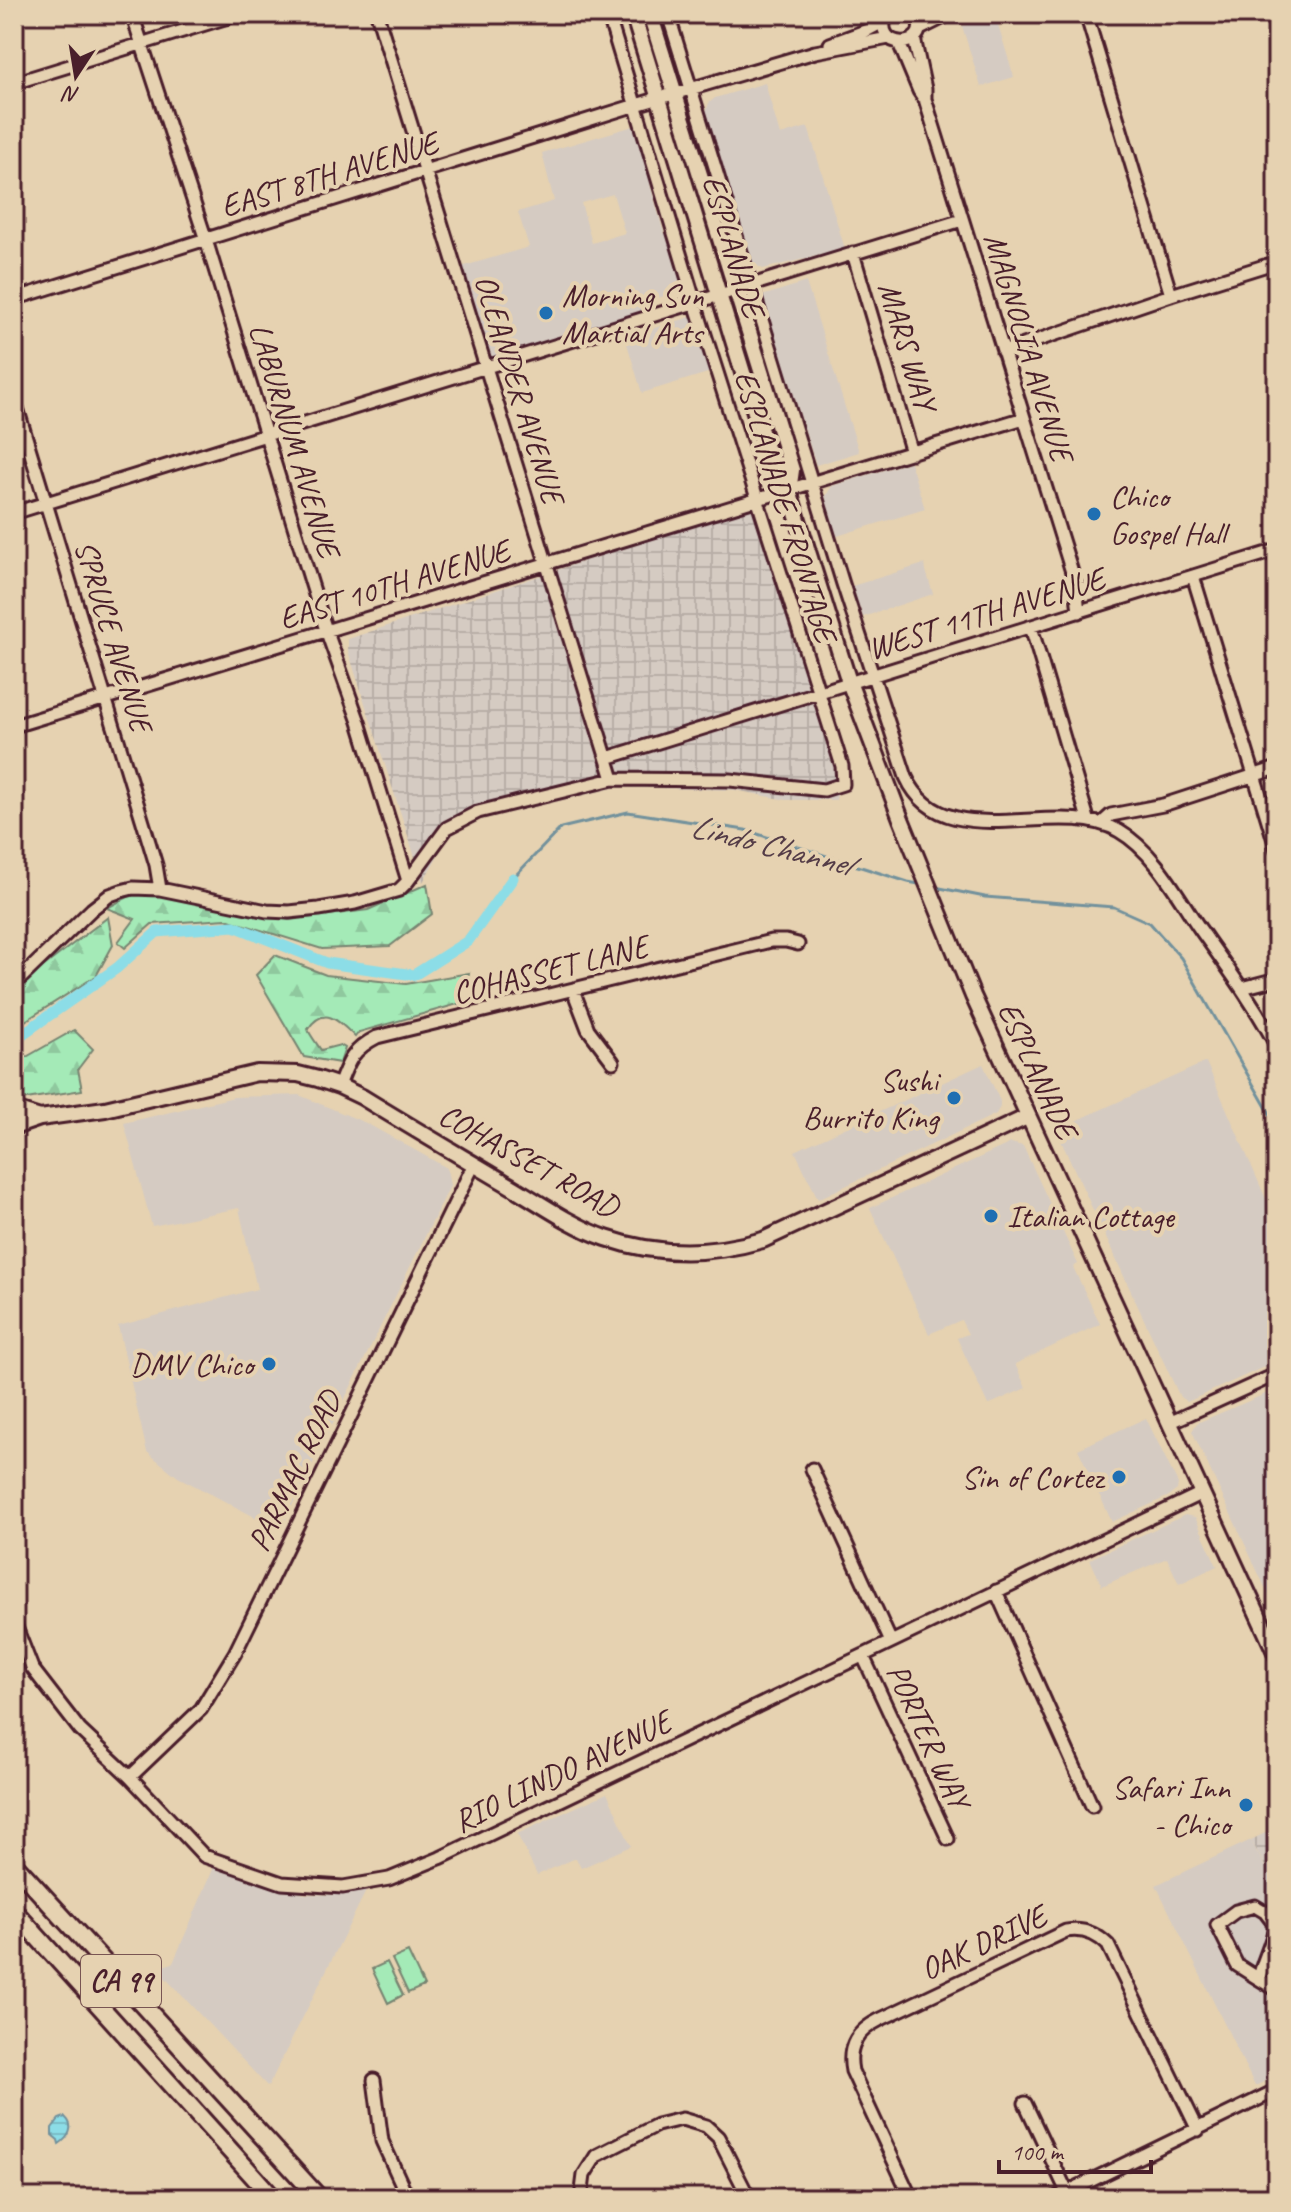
<svg xmlns="http://www.w3.org/2000/svg" width="1291" height="2212" font-family="Caveat,sans-serif">
  <style>
    .built { fill: #d5cbc2; fill-rule: evenodd }
    .industrial { fill: url(#industrial-grid) }
    .forest { fill: url(#forest-firs); stroke: #778471; stroke-width: 2 }
    .pitch { fill: #a4eab7; stroke: #778471; stroke-width: 2 }
    .water { fill: url(#water-rules); stroke: #72919c; stroke-width: 2 }
    .lines { fill: none; stroke-linecap: round; stroke-linejoin: round }
    .stream { stroke: #72919c; stroke-width: 3 }
    .canal { stroke: #8cdde7; stroke-width: 11 }
    .minor-casing { stroke: #4a1f2b; stroke-width: 17 }
    .major-casing { stroke: #4a1f2b; stroke-width: 20 }
    .highway-casing { stroke: #4a1f2b; stroke-width: 22 }
    .minor { stroke: #e6d2b1; stroke-width: 11 }
    .major { stroke: #e6d2b1; stroke-width: 14 }
    .highway { stroke: #e6d2b1; stroke-width: 16 }
    .poi-dot { fill: #1f6fb2; stroke: #e6d2b1; stroke-width: 3 }
    .labels { text-anchor: middle; stroke-width: 8; stroke-linejoin: round; paint-order: stroke }
    .shield { fill: #e6d2b1; stroke: #795553; stroke-width: 2 }
    .shield-label { font-size: 30px; font-weight: bold; fill: #4a1f2b }
    .street-label { font-size: 32px; fill: #4a1f2b; stroke: #e6d2b1 }
    .poi-label { font-size: 32px; fill: #4a1f2b; stroke: #e6d2b1; text-anchor: end }
    .water-label { font-size: 34px; font-style: italic; fill: #543c47; stroke: #e6d2b1 }
  </style>
  <defs>
    <pattern id="industrial-grid" width="8" height="8" patternUnits="userSpaceOnUse" patternTransform="scale(2)"><rect width="8" height="8" fill="#d5cbc2"/><path d="M0 4h8M4 0v8" fill="none" stroke="#b8aea7"/></pattern>
    <pattern id="forest-firs" width="22" height="20" patternUnits="userSpaceOnUse" patternTransform="scale(2)"><rect width="22" height="20" fill="#a4eab7"/><path d="M5 1l3.5 6h-7zM16 11l3.5 6h-7z" fill="#8fc89e"/></pattern>
    <pattern id="water-rules" width="6" height="5" patternUnits="userSpaceOnUse" patternTransform="scale(2)"><rect width="6" height="5" fill="#8cdde7"/><path d="M0 2.5h6" fill="none" stroke="#7abdc6"/></pattern>
  </defs>
  <rect width="100%" height="100%" fill="#e6d2b1"/>
  <filter id="ink" filterUnits="userSpaceOnUse"><feTurbulence type="fractalNoise" baseFrequency=".0125" numOctaves="2"/><feDisplacementMap in="SourceGraphic" scale="16" xChannelSelector="R" yChannelSelector="G"/><feConvolveMatrix kernelMatrix="1 2 1 2 8 2 1 2 1" color-interpolation-filters="sRGB"/></filter>
  <g filter="url(#ink)">
    <path class="built" d="M995,15L1014,77L981,87L962,26Z
      M765,83L780,135L808,127L845,249L763,269L752,263L706,111L709,103L715,98Z
      M637,125L654,183L650,184L664,233L669,232L686,290L647,301L650,311L489,359L461,267L529,247L518,212L554,201L542,153ZM613,194L625,233L592,243L581,203Z
      M806,282L859,452L816,465L762,296Z
      M694,316L711,372L642,393L625,337Z
      M910,462L925,509L837,536L825,497L832,486Z
      M924,564L933,594L863,617L852,586Z
      M1206,1062L1277,1224V1361L1187,1402L1180,1397L1056,1130Z
      M983,1064L1000,1101V1107L996,1114L818,1199L795,1151Z
      M299,1095L366,1123L447,1168L450,1186L280,1530L178,1477L147,1452L118,1326L257,1289L239,1208L152,1226L124,1123L234,1097Z
      M1011,1143L1023,1146L1078,1264L1073,1267L1100,1324L1015,1364L1026,1388L988,1405L957,1338L968,1334L961,1320L929,1334L870,1208Z
      M1277,1389V1613L1192,1431L1197,1423Z
      M1146,1418L1178,1484L1177,1490L1169,1496L1112,1522L1078,1449Z
      M1185,1515L1195,1517L1217,1566L1179,1584L1167,1558L1102,1586L1090,1559Z
      M607,1793L631,1846L581,1868L576,1858L537,1875L517,1834Z
      M1251,1840L1265,1867L1277,1863V2076L1255,2086L1156,1885Z
      M214,1867L237,1875L304,1894L334,1895L366,1891L268,2087L156,1968L173,1963Z"/>
    <path class="industrial" d="M754,505L835,754L840,777L836,800H786L735,790L617,787L471,822L447,839L423,882L348,651V639Z
      M1277,1827V1863L1266,1868L1251,1840Z"/>
    <path class="forest" d="M427,884L432,914L390,946L322,949L226,919L152,924L125,948L118,942L135,919L107,908L139,891L289,920L368,910Z
      M108,917L113,945L96,976L14,1028V989Z
      M275,955L326,975L406,984L469,973L463,992L465,1002L359,1032L355,1037C340,1022 325,1004 308,1029C309,1034 318,1045 321,1050L340,1045L345,1048L340,1063L304,1057L256,975Z
      M74,1030L93,1049L78,1069L82,1090L14,1101V1064Z"/>
    <path class="pitch" d="M408,1952L424,1986L408,1993L392,1959Z
      M387,1962L403,1995L388,2003L372,1969Z"/>
    <path class="water" d="M65,2117C76,2127 68,2138 59,2144L58,2140L52,2135V2128L59,2119Z"/>
    <g class="lines">
      <path class="stream" d="M513,878L561,828L628,812L745,830L908,882L924,885
        M935,887L985,897L1114,907L1150,923L1181,958L1277,1126"/>
      <path class="canal" d="M14,1040L117,968L157,932L234,926L327,963L414,975L468,941L513,878"/>
      <g class="minor-casing">
        <path id="minor" d="M132,14L206,240L324,624L359,722L408,881
          M377,14L613,779
          M668,14L843,584L906,777C943,859 1057,795 1119,831C1155,852 1177,895 1200,929C1227,967 1255,1005 1277,1047
          M887,14C869,51 935,52 916,14
          M1086,14L1171,295
          M920,29L950,14
          M914,38L925,89V99L1076,585L1079,612
          M899,43L919,91L923,97
          M830,44L868,30L883,22
          M14,83L238,14
          M853,253L912,453
          M14,299L636,105L815,52L889,38
          M1003,352L1171,295L1277,262
          M14,398L156,865L160,889
          M14,513L962,220
          M1193,576L1277,850
          M1031,627L1088,819
          M14,726L1024,418
          M607,758L1277,550
          M1102,823L1111,815L1163,805L1277,768
          M14,981L22,977L92,909L110,895L121,891L133,888L160,889L267,911L289,912L319,909L355,903L399,890L408,881L447,828L478,812L613,779L730,780L824,790L843,784L842,766L695,303L608,14
          M1242,988L1277,979
          M573,990L588,1029L613,1062
          M339,1086C348,1061 353,1049 377,1037L771,941H786L798,944
          M1169,1423L1277,1374
          M812,1469L891,1642
          M996,1591L1092,1806
          M14,1622L32,1668L80,1730L130,1777L204,1856L282,1883L343,1887L389,1879L440,1858L1202,1493
          M863,1656L948,1839
          M130,1777L201,1709L235,1653L474,1164
          M1255,1906L1265,1912L1275,1925C1273,1944 1262,1960 1259,1979L1237,1965L1217,1925L1236,1911Z
          M1259,1979L1277,1990
          M374,2080L382,2141L408,2198
          M1025,2103L1067,2192
          M581,2198L584,2175L596,2156L657,2125L682,2119L706,2126L718,2137L749,2198
          M911,2198L852,2071C847,2046 857,2031 879,2020L1066,1931C1083,1928 1096,1933 1108,1945L1198,2130
          M1055,2198L1277,2090"/>
      </g>
      <g class="major-casing">
        <path id="major" d="M633,14L774,474L789,491L849,682L901,819L973,996L1277,1656
          M650,14L792,470L789,491
          M14,1113L21,1112L40,1118
          M14,1127L40,1118L105,1109L257,1073L298,1074L318,1079L339,1086L362,1097C409,1126 457,1154 504,1182C537,1201 571,1226 606,1238C658,1256 711,1255 763,1240L1027,1117"/>
      </g>
      <g class="highway-casing">
        <path id="highway" d="M14,1864L319,2198
          M14,1911L273,2198"/>
      </g>
      <use href="#minor" class="minor"/>
      <use href="#major" class="major"/>
      <use href="#highway" class="highway"/>
    </g>
  </g>
  <g class="poi-dot">
    <circle cx="546" cy="313" r="8"/>
    <circle cx="1094" cy="514" r="8"/>
    <circle cx="954" cy="1098" r="8"/>
    <circle cx="991" cy="1216" r="8"/>
    <circle cx="269" cy="1364" r="8"/>
    <circle cx="1119" cy="1477" r="8"/>
    <circle cx="1246" cy="1805" r="8"/>
  </g>
  <g class="labels">
    <rect class="shield" x="81" y="1955" width="80" height="52" rx="6"/>
    <g class="shield-label">
      <text x="121" y="1991">CA 99</text>
    </g>
    <g class="street-label">
      <text transform="translate(329 174) rotate(-17)" y="11">EAST 8TH AVENUE</text>
      <text transform="translate(734 246) rotate(73)" y="11">ESPLANADE</text>
      <text transform="translate(908 346) rotate(73)" y="11">MARS WAY</text>
      <text transform="translate(1029 347) rotate(73)" y="11">MAGNOLIA AVENUE</text>
      <text transform="translate(520 389) rotate(73)" y="11">OLEANDER AVENUE</text>
      <text transform="translate(295 440) rotate(73)" y="11">LABURNUM AVENUE</text>
      <text transform="translate(786 506) rotate(73)" y="11">ESPLANADE FRONTAGE</text>
      <text transform="translate(394 584) rotate(-17)" y="11">EAST 10TH AVENUE</text>
      <text transform="translate(986 613) rotate(-17)" y="11">WEST 11TH AVENUE</text>
      <text transform="translate(114 636) rotate(73)" y="11">SPRUCE AVENUE</text>
      <text transform="translate(550 969) rotate(-14)" y="11">COHASSET LANE</text>
      <text transform="translate(1038 1070) rotate(65)" y="11">ESPLANADE</text>
      <text transform="translate(529 1160) rotate(29)" y="11">COHASSET ROAD</text>
      <text transform="translate(294 1471) rotate(-64)" y="11">PARMAC ROAD</text>
      <text transform="translate(929 1736) rotate(65)" y="11">PORTER WAY</text>
      <text transform="translate(562 1771) rotate(-26)" y="11">RIO LINDO AVENUE</text>
      <text transform="translate(983 1942) rotate(-25)" y="11">OAK DRIVE</text>
    </g>
    <g class="poi-label">
      <text x="562" y="306" text-anchor="start">Morning Sun<tspan x="562" dy="37">Martial Arts</tspan></text>
      <text x="1110" y="507" text-anchor="start">Chico<tspan x="1110" dy="37">Gospel Hall</tspan></text>
      <text x="938" y="1091">Sushi<tspan x="938" dy="37">Burrito King</tspan></text>
      <text x="1007" y="1227" text-anchor="start">Italian Cottage</text>
      <text x="253" y="1375">DMV Chico</text>
      <text x="1103" y="1488">Sin of Cortez</text>
      <text x="1230" y="1798">Safari Inn<tspan x="1230" dy="37">- Chico</tspan></text>
    </g>
    <g class="water-label">
      <text transform="translate(771 844) rotate(14)" y="12">Lindo Channel</text>
    </g>
  </g>
  <rect width="1291" height="2212" fill="none" stroke="#e6d2b1" stroke-width="48"/>
  <rect x="24" y="24" width="1243" height="2164" fill="none" stroke="#4a1f2b" stroke-width="3" filter="url(#ink)"/>
  <g transform="translate(76 76) rotate(192)" stroke="#e6d2b1" stroke-width="6" paint-order="stroke">
  <path d="M0-6L14 30L0 20L-14 30Z" fill="#4a1f2b"/>
  <text y="-12" font-size="22" font-weight="bold" text-anchor="middle" fill="#4a1f2b">N</text>
  </g>
  <path d="M999 2160v12h152v-12" fill="none" stroke="#4a1f2b" stroke-width="4"/>
  <text x="1011" y="2160" font-size="24" fill="#4a1f2b" stroke="#e6d2b1" stroke-width="6" paint-order="stroke">100 m</text>
</svg>
